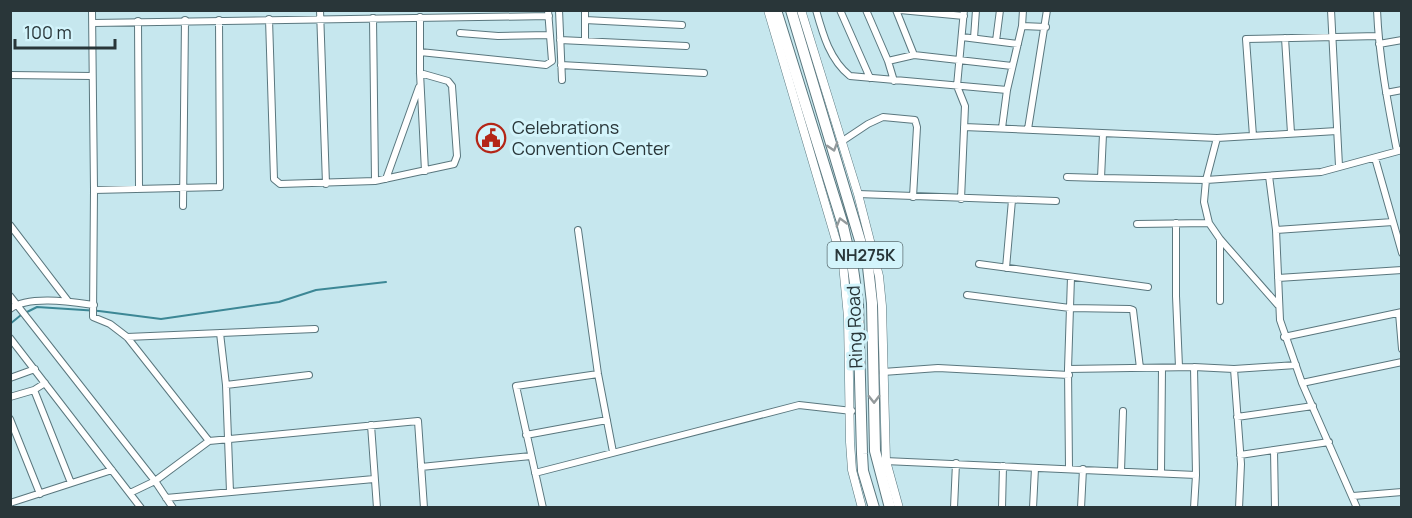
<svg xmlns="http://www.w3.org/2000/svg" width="1412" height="518" font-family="Manrope,sans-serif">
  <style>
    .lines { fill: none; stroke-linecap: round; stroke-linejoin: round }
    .stream { stroke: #3c8795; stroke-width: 2 }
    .minor-casing { stroke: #5a777e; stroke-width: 8 }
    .tertiary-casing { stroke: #5a777e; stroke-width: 9 }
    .trunk-casing { stroke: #5a777e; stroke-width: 12 }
    .minor { stroke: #fff; stroke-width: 6 }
    .tertiary { stroke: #fff; stroke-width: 8 }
    .trunk { stroke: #fff; stroke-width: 10 }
    .oneway { stroke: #949a9c }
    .labels { text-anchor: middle; stroke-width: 6; stroke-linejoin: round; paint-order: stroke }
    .shield { fill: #d3f4fb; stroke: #5c6f73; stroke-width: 1.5 }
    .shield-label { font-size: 16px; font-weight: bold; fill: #293639 }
    .poi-label { font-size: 18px; fill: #293639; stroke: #d3f4fb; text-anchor: start }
    .street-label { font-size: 18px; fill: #293639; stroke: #d3f4fb }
  </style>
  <rect width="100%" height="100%" fill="#c6e7ee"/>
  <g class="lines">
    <path class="stream" d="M10,324L21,315L37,307L99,311L161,319L279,302L316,290L386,282"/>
    <g class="minor-casing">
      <path id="minor" d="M92,10L94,190L93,317L110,324L127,337L209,441
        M320,10L326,184
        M559,10L562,80
        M816,10C823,35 830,60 850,76L1007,90
        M840,10L870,78
        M866,10L888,61L894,81
        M896,10L914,55
        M900,10L964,16
        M1331,10L1339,166
        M1377,10C1379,58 1388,105 1397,151
        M420,17V73L425,171
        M373,18L375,181
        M269,19L274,179L280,184L375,181L454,164L457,156L452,86L448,81L420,73
        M585,20L682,25
        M138,21L139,188
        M93,23L549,16
        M1022,26L1046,27
        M460,33L498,36L550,35
        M962,37L1018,44
        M974,38L976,10
        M1285,38L1291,133
        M560,40L686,46
        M585,41V10
        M996,41L1000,10
        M1379,44L1402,40
        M420,52L546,65L552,61L548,10
        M888,61L914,55L1012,66
        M561,65L704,73
        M10,75L92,76
        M1386,93L1402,90
        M964,127L1217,138L1337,131
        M1002,128L1007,90L1022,26L1023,10
        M1028,129L1047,10
        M1103,134L1101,178L1206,180L1321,172L1402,150
        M1253,136L1246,39L1378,36
        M1217,138L1206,180L1204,202L1209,223L1220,239L1278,305
        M841,142L868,124L883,117L915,120L917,127L913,197
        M1375,158L1402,253
        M1269,176L1276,230L1280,320L1302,383L1357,508
        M1067,177L1101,178
        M386,179L419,87
        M94,190L220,187L219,20
        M858,194L1056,201
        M961,199L965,106L957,86L964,10
        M183,206L185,20
        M1176,223V296L1179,367
        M1137,224L1209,223
        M10,225L68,301
        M578,230L598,374L613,452
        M1276,230L1393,222
        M979,264L1148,287
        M1006,268L1012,200
        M1278,278L1402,270
        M967,295L1070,308L1130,309L1133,310L1140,368
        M10,296L155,481L173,508
        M1220,301V239
        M10,309C29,295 72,302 94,305
        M1399,313L1402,349
        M220,333L226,385L230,492
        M127,337L315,329
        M1284,337L1402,312
        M10,338L141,508
        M1194,367L1196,475L1194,508
        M1068,369L1194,367L1234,369
        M883,372L938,368L1069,375
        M10,378L35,369
        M45,383L34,390L71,483
        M1302,383L1402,362
        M226,385L309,375
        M10,397L34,390
        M1237,417L1313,406
        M10,419L40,494
        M371,425L377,508
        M526,435L607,420
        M1274,450L1275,508
        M1240,455L1329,442
        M885,461L1196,475
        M421,467L531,456
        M1069,468L1068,369L1071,277
        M1121,471L1123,411
        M535,473L799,405L852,411
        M1161,473L1162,368
        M130,493L155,481L209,441L418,421L424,508
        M1353,496L1402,492
        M166,498L374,479
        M10,503L112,470
        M543,508L516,386L598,374
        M954,508L956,463
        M1002,508L1003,466
        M1033,508L1035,468
        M1081,508L1083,469
        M1239,508L1241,464L1234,369L1296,365"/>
    </g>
    <g class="tertiary-casing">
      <path id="tertiary" d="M768,10L843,264L848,317L850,442L852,470L862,508
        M801,10L858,194L879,276L882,306L886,461L899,508"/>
    </g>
    <g class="trunk-casing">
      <path id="trunk" d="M776,10L842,222L853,269L858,304L862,454L863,471L874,508
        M791,10L868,267L872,303L875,451L890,508"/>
    </g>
    <use href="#minor" class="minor"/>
    <use href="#tertiary" class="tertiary"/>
    <use href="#trunk" class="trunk"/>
  </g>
  <defs><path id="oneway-chevron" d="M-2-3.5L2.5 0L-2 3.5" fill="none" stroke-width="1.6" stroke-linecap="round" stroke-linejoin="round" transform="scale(1.5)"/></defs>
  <g class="oneway">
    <use href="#oneway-chevron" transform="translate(833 147) rotate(73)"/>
    <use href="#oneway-chevron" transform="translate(841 222) rotate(-106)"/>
    <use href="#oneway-chevron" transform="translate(874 399) rotate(89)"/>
  </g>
  <defs>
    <g id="civic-ring" transform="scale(1.5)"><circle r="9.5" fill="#d3f4fb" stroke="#b42617" stroke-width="1.5"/><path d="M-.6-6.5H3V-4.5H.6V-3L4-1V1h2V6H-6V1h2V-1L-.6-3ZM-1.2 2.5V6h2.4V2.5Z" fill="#b42617"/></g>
  </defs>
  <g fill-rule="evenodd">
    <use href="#civic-ring" x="491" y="138"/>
  </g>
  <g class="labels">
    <rect class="shield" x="827.5" y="242" width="75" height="26" rx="4.5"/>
    <g class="shield-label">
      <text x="865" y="261">NH275K</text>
    </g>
    <g class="poi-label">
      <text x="512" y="134">Celebrations<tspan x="512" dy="21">Convention Center</tspan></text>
    </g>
    <g class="street-label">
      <text transform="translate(855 327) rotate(-92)" y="6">Ring Road</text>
    </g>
  </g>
  <rect width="1412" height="518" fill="none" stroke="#293639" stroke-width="24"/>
  <path d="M15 39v9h100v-9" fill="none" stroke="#293639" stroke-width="3"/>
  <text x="24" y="39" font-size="18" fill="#293639" stroke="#d3f4fb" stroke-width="4.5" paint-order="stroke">100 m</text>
</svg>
